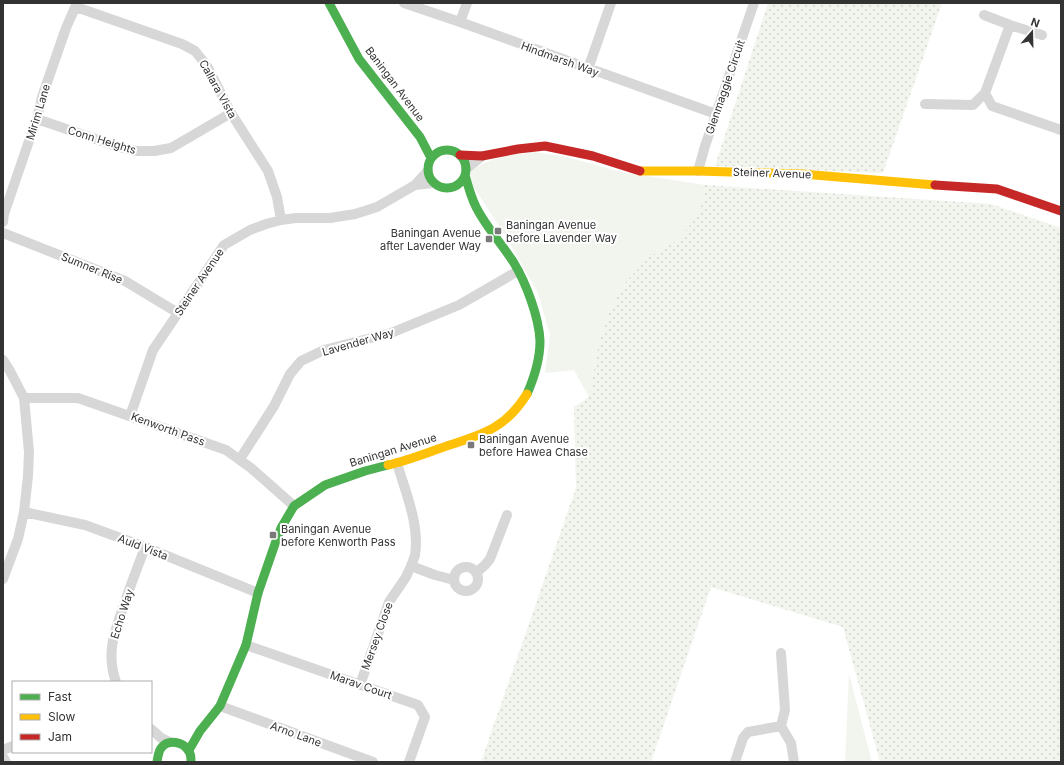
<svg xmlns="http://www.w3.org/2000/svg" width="1064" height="765" font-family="Inter,sans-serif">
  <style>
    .grass { fill: url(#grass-dots) }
    .green { fill: #f1f5ed }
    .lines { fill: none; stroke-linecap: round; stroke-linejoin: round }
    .street { stroke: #d7d7d7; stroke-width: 10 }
    .fast { stroke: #4caf50; stroke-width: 9 }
    .slow { stroke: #ffc107; stroke-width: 9 }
    .jam { stroke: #c62828; stroke-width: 9 }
    .poi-dot { fill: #7a7a7a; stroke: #fff; stroke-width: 1.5 }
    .labels { text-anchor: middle; stroke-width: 4; stroke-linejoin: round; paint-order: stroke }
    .street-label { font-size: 11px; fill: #333; stroke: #fff }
    .poi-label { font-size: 11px; fill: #333; stroke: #fff; text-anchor: start }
  </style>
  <defs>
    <pattern id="grass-dots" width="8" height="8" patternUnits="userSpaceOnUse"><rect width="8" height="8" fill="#f1f5ed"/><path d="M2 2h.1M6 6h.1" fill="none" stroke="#cfd2cc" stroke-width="1.8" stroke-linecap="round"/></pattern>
  </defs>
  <rect width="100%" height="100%" fill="#fff"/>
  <path class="grass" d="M768,3H942L883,173L715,166Z
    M705,185L991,204L1061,228V762H880L843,627L711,587L651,762H481L576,488L574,407L589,397L599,341L609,312L625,283L649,257L679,239L703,203Z"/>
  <path class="green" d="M533,152L563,156L621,172L705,185L703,203L696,218L679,239L649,257L625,283L609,312L599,341L589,397L574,370L545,373L550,335L538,293L506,237L471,183L470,173C487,157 511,156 533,152Z
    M849,674L872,762H845Z"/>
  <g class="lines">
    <path class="street" d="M404,3L460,22L716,114
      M76,7L182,44L195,51L207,66L231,113L268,171L277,197L281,220
      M984,15L1010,25L1042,35
      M460,22L467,3
      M1010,25L985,93L992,106L1061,130
      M588,69L611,3
      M925,104L973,105L985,93
      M37,119L119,147L136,151H154L171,148L231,113
      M466,169L482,156
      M698,171L705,146L754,3
      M415,185L433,183
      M3,222L4,214L30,138L37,119L42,97L66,28L77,3
      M3,233L125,281L178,313
      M3,360L10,371L24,398L29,452L28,476L24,512L18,539L3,579
      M24,398H78L226,450L251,468L294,506
      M130,416L153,350L224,245L250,230L266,224L281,220L296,218H330L355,214L377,207L415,185L428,171
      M240,459L274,406L290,374L301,361L324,350L391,333L459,305L518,271
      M397,463C405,491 420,525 415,555C414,559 412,563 411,566
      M24,512L85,525L145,547L258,593
      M454 579a12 12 0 1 1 24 0a12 12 0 1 1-24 0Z
      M476,573L485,565L490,559L507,515
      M246,645L418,705L425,717L409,762
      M781,653L785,710L781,726L791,743L794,762
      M116,682C105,651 116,628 126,599C132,581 139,564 145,547
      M360,685L389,602L406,577L411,566L435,575L454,580
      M220,706L373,762
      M151,729L161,738L170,742
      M3,750L13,746
      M3,757L6,762
      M735,762L743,738L748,732L781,726"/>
    <path class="fast" d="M329,3L359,59L420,137L431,158
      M428 169a19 19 0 1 1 38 0a19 19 0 1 1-38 0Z
      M465,175C468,186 471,197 476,207C486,227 502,244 514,263C526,283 539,317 540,341C540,358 534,378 527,394
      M189,750L200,731L220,706L246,645L258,593L276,541L281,528L294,506L325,485L365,471L388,465
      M157,762C158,757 158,751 162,747C169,739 183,742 188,750C191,753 191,757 191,762"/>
    <path class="slow" d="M640,171H698L802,174L935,185
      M388,465C406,461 424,454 441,448C479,435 504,431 527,394"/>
    <path class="jam" d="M460,155L482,156L518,149L545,146L593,156L640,171
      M935,185L997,189L1061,211"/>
  </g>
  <g class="poi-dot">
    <rect x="494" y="227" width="8" height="8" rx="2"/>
    <rect x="485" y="235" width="8" height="8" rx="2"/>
    <rect x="467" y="441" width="8" height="8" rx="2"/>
    <rect x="269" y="531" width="8" height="8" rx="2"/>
  </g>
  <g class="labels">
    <g class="street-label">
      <text transform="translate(560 59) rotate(20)" y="4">Hindmarsh Way</text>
      <text transform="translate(395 84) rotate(53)" y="4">Baningan Avenue</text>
      <text transform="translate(725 87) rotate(-71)" y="4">Glenmaggie Circuit</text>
      <text transform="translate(218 89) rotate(61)" y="4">Callara Vista</text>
      <text transform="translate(38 112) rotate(-73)" y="4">Mirim Lane</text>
      <text transform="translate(102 140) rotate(17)" y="4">Conn Heights</text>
      <text transform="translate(772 173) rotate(2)" y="4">Steiner Avenue</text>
      <text transform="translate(92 268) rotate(22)" y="4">Sumner Rise</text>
      <text transform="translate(199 282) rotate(-56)" y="4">Steiner Avenue</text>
      <text transform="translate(358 342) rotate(-16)" y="4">Lavender Way</text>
      <text transform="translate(168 429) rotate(20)" y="4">Kenworth Pass</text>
      <text transform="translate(393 450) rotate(-17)" y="4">Baningan Avenue</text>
      <text transform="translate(143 547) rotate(21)" y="4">Auld Vista</text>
      <text transform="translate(122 614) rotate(-72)" y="4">Echo Way</text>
      <text transform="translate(377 636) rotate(-70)" y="4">Mersey Close</text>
      <text transform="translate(361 685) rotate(19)" y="4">Marav Court</text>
      <text transform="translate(296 734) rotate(20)" y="4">Arno Lane</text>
    </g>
    <g class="poi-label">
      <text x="506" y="229">Baningan Avenue<tspan x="506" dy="13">before Lavender Way</tspan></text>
      <text x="481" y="237" text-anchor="end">Baningan Avenue<tspan x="481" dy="13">after Lavender Way</tspan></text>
      <text x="479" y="443">Baningan Avenue<tspan x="479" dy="13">before Hawea Chase</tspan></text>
      <text x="281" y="533">Baningan Avenue<tspan x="281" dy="13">before Kenworth Pass</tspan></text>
    </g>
  </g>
  <rect width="1064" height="765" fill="none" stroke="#333333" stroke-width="8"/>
  <rect x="12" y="681" width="140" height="72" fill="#ffffff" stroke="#adadad"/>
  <rect x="20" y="694" width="20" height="6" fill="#4caf50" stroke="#adadad"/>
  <text x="48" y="701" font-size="12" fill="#333333">Fast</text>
  <rect x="20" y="714" width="20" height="6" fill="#ffc107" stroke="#adadad"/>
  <text x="48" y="721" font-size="12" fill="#333333">Slow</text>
  <rect x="20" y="734" width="20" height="6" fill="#c62828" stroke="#adadad"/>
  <text x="48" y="741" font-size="12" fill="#333333">Jam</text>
  <g transform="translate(1032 32) rotate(20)" stroke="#ffffff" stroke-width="3" paint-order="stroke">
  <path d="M0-3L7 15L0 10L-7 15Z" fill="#333333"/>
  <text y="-6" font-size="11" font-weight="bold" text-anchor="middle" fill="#333333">N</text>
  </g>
</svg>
